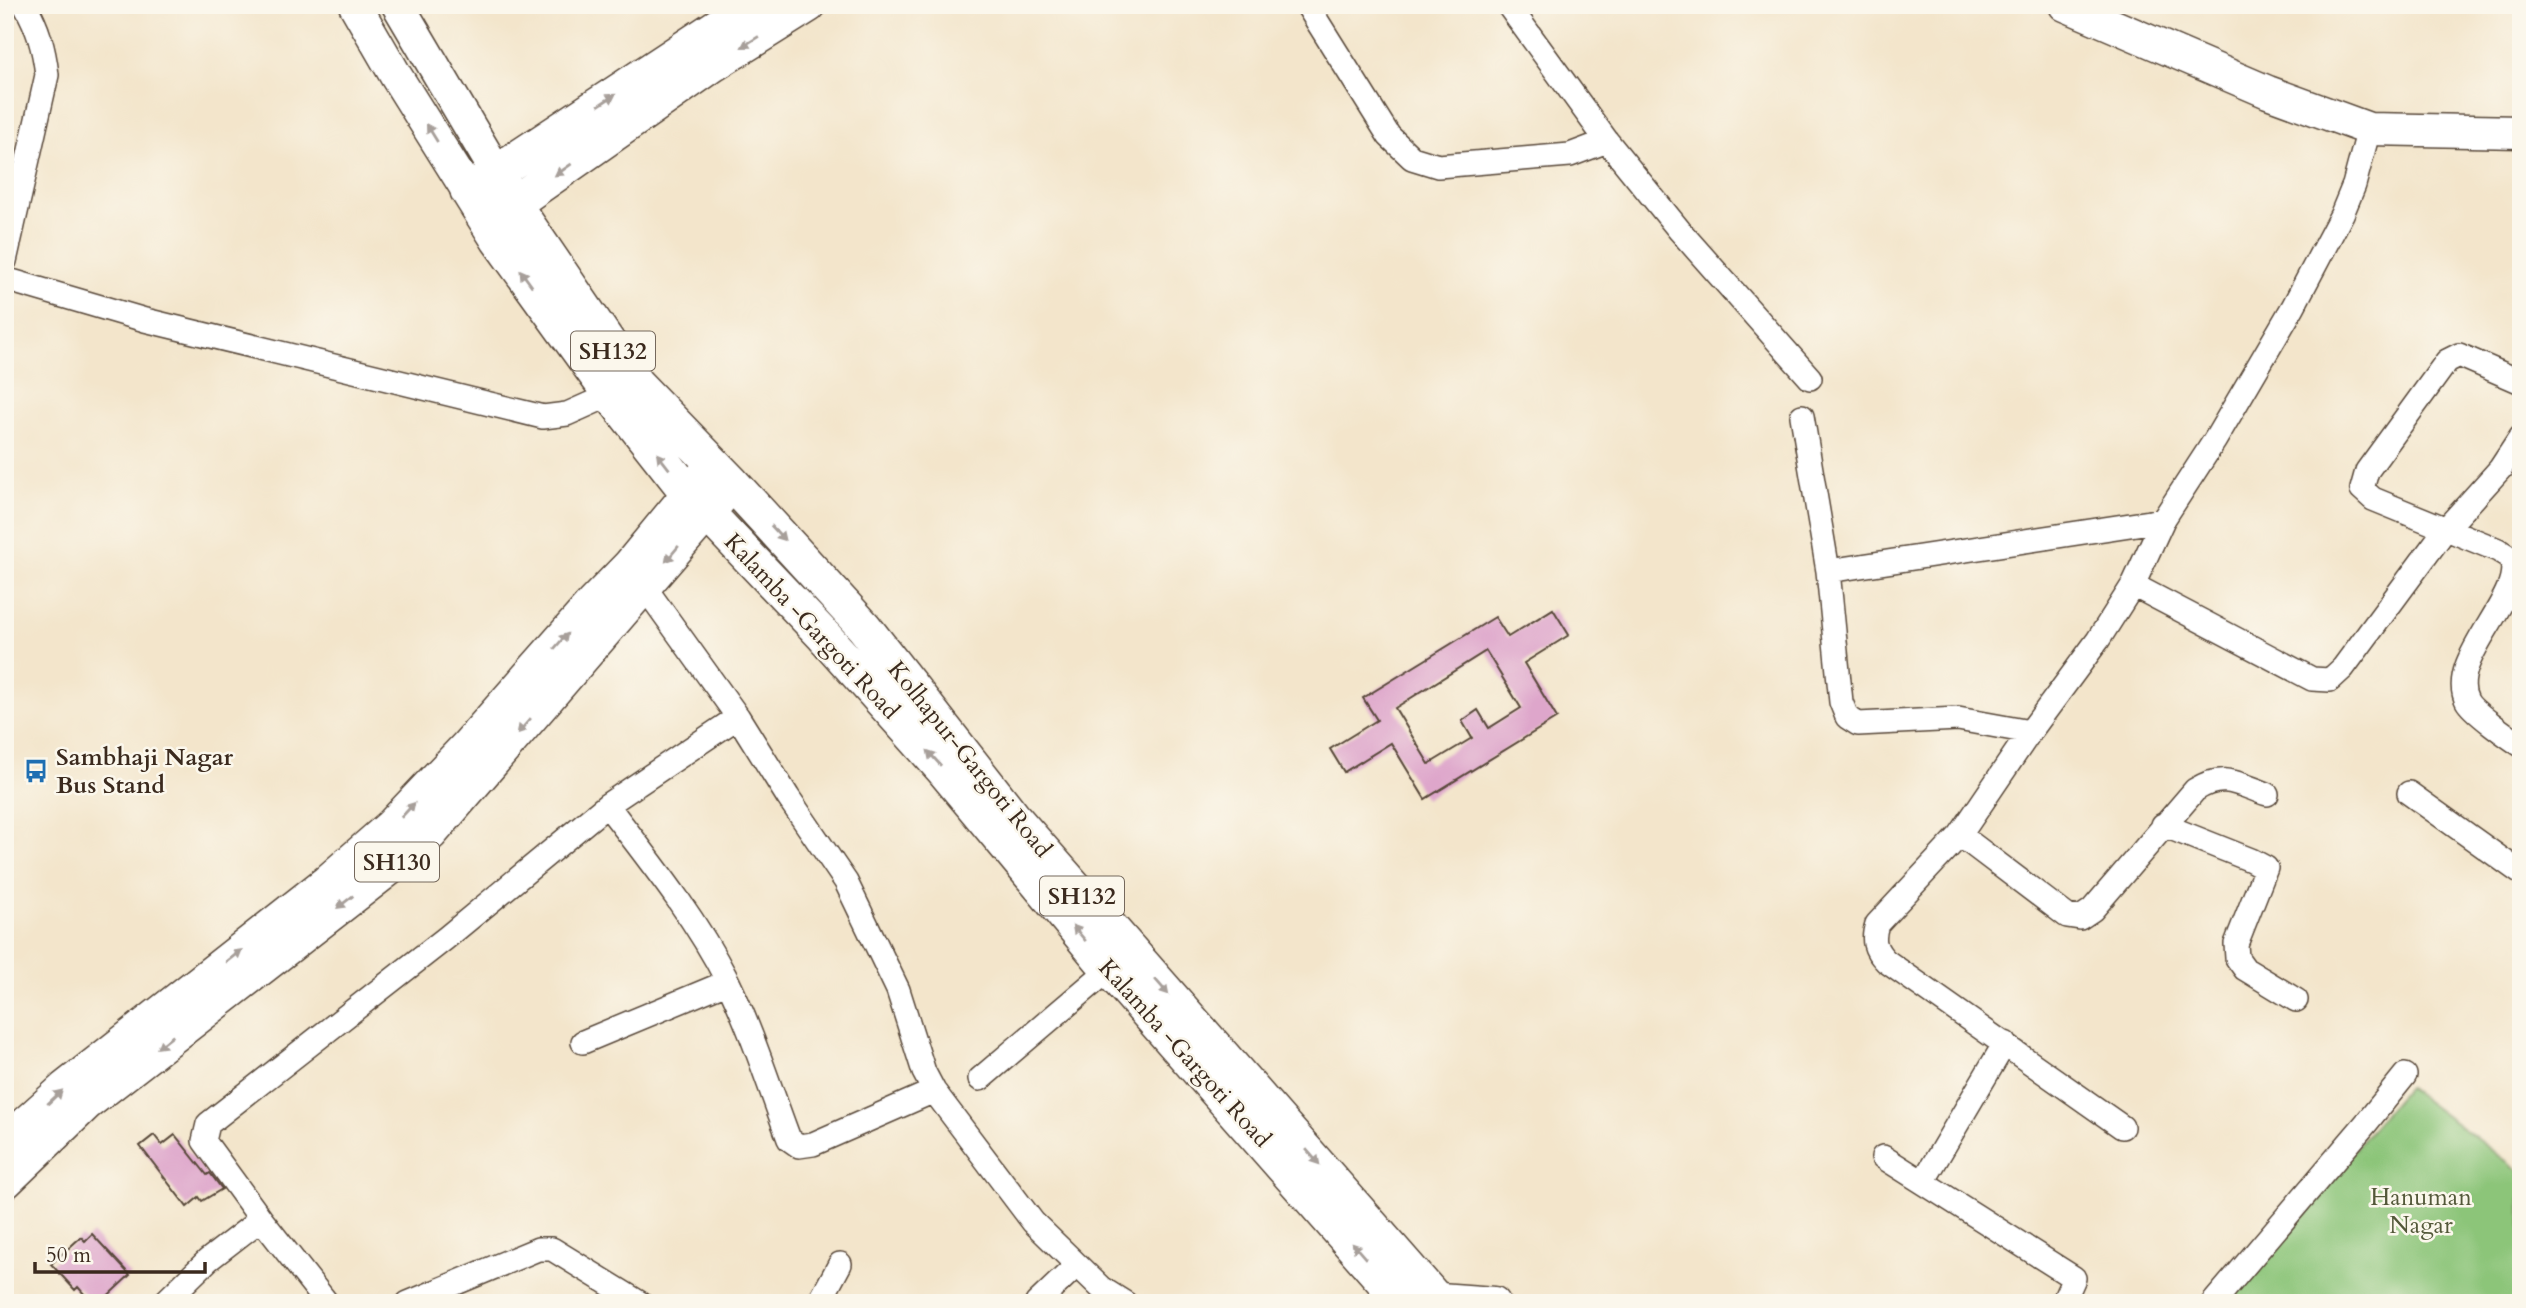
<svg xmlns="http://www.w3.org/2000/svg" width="2526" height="1308" font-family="Cardo,serif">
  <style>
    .green { fill: #8cc579; stroke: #64784c; stroke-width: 2 }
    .building { fill: #dea6cb; fill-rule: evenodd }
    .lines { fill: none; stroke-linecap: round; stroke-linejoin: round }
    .street-casing { stroke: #574638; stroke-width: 26 }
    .secondary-casing { stroke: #574638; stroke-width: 35 }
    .primary-casing { stroke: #574638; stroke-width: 38 }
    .street { stroke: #fff; stroke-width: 23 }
    .secondary { stroke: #fff; stroke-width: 32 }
    .primary { stroke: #fff; stroke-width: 35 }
    .oneway { fill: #a79f9a }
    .labels { text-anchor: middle; stroke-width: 5; stroke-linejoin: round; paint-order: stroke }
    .shield { fill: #fbf7ec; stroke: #75685c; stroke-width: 2 }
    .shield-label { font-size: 23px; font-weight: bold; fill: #3b2a1e }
    .street-label { font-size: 24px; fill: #3b2a1e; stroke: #fbf7ec }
    .poi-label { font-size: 24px; font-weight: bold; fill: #3b2a1e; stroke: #fbf7ec; text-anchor: start }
    .park-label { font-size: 24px; fill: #535839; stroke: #fbf7ec }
  </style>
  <rect width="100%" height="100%" fill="#fbf7ec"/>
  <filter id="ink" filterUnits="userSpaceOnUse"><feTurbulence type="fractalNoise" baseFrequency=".0143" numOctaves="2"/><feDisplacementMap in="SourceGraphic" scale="14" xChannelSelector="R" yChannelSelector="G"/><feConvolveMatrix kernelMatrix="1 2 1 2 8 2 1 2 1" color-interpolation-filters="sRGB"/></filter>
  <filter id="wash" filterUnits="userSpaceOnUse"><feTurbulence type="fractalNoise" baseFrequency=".00686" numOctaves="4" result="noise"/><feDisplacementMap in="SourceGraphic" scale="28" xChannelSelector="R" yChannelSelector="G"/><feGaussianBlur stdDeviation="1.57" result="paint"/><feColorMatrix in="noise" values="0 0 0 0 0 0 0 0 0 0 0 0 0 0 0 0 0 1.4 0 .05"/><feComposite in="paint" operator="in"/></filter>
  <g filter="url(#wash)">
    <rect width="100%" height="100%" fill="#f3e5cb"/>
    <path class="green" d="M2407,1087L2521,1172V1303H2224Z"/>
    <g id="blocks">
      <path class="building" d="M1553,609L1569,635L1524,663L1557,718L1425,799L1391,743L1344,772L1330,749L1377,720L1363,698L1495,617L1508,637ZM1486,651L1521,708L1489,728L1478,710L1462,721L1472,738L1429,764L1395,708Z
        M154,1135L162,1145L175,1135L207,1175L210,1173L222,1189L202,1201L199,1197L187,1207L140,1146Z
        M92,1234L130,1275L100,1303H92L78,1287L75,1290L51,1264L81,1237L85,1241Z"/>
    </g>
  </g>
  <g filter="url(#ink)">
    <use href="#blocks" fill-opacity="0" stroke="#574638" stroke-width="2"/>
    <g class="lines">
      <g class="street-casing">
        <path id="street" d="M1307,5L1389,136L1412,158L1438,166L1570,155L1607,141
          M1508,5L1607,141L1680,231L1810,378
          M5,261L47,75C44,48 38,28 25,5
          M5,279L145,320L543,417L567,414L623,389
          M2521,382L2459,355L2447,361L2367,471L2362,489L2373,499L2498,550C2502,553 2509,556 2511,559C2526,596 2445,660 2467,701C2472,711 2510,738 2521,745
          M1802,416L1828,571L1841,702L1847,717L1858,724L1958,719L2030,732
          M1828,571L2163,520
          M2133,585L2312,679L2330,680L2343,668L2445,530L2500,469L2521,437
          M738,717L788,797L846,882L898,990L924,1072L934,1091L1033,1222L1101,1288L1125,1303
          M2409,793L2521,873
          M607,805C650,861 695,917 727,980C752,1031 769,1086 789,1139L799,1146L813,1144L934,1091
          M2163,825L2251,860L2266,868L2236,944L2237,958L2245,969L2296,1000
          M1960,835L2067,916L2080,918L2092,910L2195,790C2223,772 2238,784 2267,794
          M583,1042L727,982
          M980,1079L1119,961
          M2122,1127L1886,961C1874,949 1872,940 1877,924L1960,835L2030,732L2098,640L2133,585L2163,520L2215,440L2293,307L2342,214L2354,185L2369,129
          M1883,1157L2074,1278L2063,1303
          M1923,1182L2005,1043
          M164,1303L208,1260L261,1219
          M327,1303L261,1219L204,1141L208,1124L446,938L607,805L738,717L636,575
          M408,1303L538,1249H552L640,1303
          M819,1303L840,1264
          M1037,1303L1077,1265
          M2213,1303L2367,1122L2405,1075"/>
      </g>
      <g class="secondary-casing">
        <path id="secondary" d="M355,5L396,76L468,191
          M398,5L497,173
          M2065,5L2268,92L2369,129L2521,132
          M1412,1297L1494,1303"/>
      </g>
      <g class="primary-casing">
        <path id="primary" d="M750,5L468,191L498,239L611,395L689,494L824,636L943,769L1110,970L1403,1303
          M497,173L514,205L636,384L732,483L864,627L1013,817L1439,1303
          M496,216L712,65L808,5
          M5,1143L65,1089L327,883L391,827L467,747L593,604L630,566L704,476
          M5,1181L86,1103L412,850L430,833L721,496"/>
      </g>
      <use href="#street" class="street"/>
      <use href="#secondary" class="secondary"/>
      <use href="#primary" class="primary"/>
    </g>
    <defs><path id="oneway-solid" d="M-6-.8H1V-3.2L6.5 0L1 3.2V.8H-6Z" transform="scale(1.75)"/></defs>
    <g class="oneway">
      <use href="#oneway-solid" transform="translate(750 42) rotate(148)"/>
      <use href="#oneway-solid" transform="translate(607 100) rotate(-33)"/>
      <use href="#oneway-solid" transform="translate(432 133) rotate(-122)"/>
      <use href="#oneway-solid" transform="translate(563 170) rotate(145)"/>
      <use href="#oneway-solid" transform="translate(526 278) rotate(-126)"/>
      <use href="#oneway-solid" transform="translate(663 461) rotate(-128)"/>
      <use href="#oneway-solid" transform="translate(778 533) rotate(47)"/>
      <use href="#oneway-solid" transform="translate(672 554) rotate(130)"/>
      <use href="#oneway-solid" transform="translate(561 641) rotate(-49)"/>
      <use href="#oneway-solid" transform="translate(524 726) rotate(131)"/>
      <use href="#oneway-solid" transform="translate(934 758) rotate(-132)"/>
      <use href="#oneway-solid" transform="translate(408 810) rotate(-47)"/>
      <use href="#oneway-solid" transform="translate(345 902) rotate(142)"/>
      <use href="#oneway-solid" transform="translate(1079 933) rotate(-130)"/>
      <use href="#oneway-solid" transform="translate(234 956) rotate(-38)"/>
      <use href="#oneway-solid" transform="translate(1162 987) rotate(49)"/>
      <use href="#oneway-solid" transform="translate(165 1042) rotate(142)"/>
      <use href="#oneway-solid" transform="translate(55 1097) rotate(-43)"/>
      <use href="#oneway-solid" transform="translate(1313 1157) rotate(49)"/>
      <use href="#oneway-solid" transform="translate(1359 1251) rotate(-131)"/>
    </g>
  </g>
  <defs>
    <g id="bus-bare" transform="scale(1.89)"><path d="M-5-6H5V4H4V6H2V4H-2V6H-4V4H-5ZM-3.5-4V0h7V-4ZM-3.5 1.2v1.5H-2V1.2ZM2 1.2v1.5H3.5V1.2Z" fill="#1f6fb2" stroke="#fbf7ec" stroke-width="2.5" paint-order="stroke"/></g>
  </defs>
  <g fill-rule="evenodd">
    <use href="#bus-bare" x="36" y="771"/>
  </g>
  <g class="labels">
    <g class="shield">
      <rect x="571" y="331.5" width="84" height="39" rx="5"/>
      <rect x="355" y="842.5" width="84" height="39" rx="5"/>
      <rect x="1040" y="876.5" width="84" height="39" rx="5"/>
    </g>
    <g class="shield-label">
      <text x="613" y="359">SH132</text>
      <text x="397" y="870">SH130</text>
      <text x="1082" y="904">SH132</text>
    </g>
    <g class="street-label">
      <text transform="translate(812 626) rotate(47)" y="8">Kalamba -Gargoti Road</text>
      <text transform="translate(970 759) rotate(51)" y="8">Kolhapur-Gargoti Road</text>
      <text transform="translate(1185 1053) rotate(48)" y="8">Kalamba -Gargoti Road</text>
    </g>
    <g class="poi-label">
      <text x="56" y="765">Sambhaji Nagar<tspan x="56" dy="28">Bus Stand</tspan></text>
    </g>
    <g class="park-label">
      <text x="2421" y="1205">Hanuman<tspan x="2421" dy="28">Nagar</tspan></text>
    </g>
  </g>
  <rect width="2526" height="1308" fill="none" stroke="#fbf7ec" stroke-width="28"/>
  <path d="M35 1262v10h170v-10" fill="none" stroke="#3b2a1e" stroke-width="3.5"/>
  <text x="46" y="1262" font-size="21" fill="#3b2a1e" stroke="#fbf7ec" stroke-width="5" paint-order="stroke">50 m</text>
</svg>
